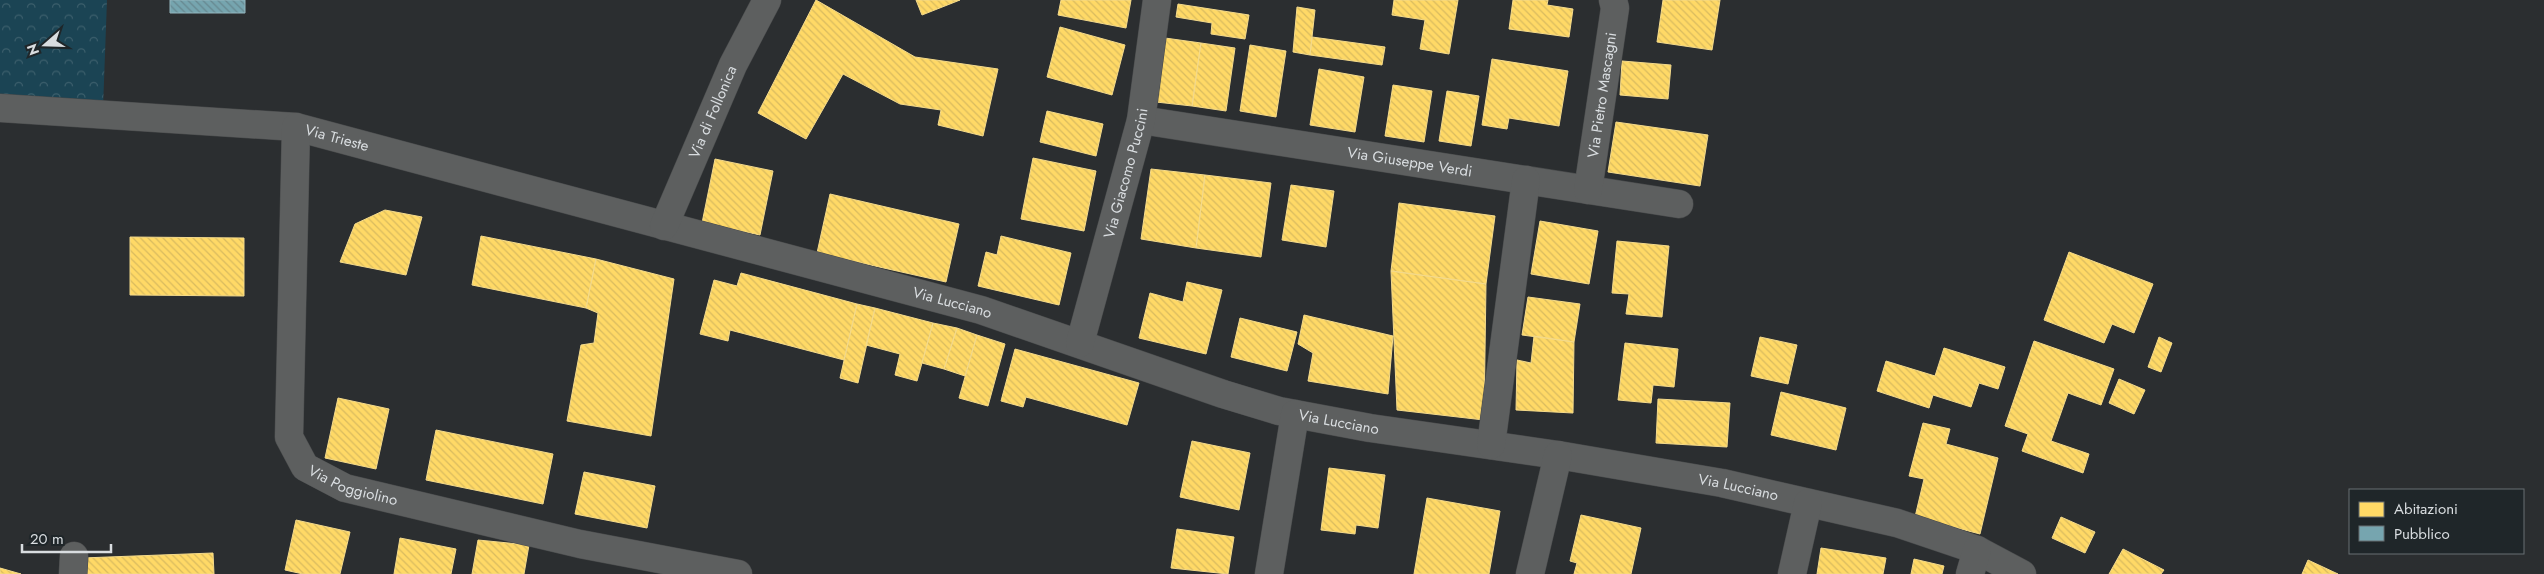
<svg xmlns="http://www.w3.org/2000/svg" width="2544" height="574" font-family="Jost,sans-serif">
  <style>
    .park { fill: url(#park-crowns) }
    .homes { fill: url(#homes-back-hatch); stroke: #f4da8b }
    .public { fill: url(#public-back-hatch); stroke: #94b6be }
    .lines { fill: none; stroke-linecap: round; stroke-linejoin: round }
    .minor-casing { stroke: #484a4b; stroke-width: 29 }
    .minor { stroke: #5d5f5f; stroke-width: 28 }
    .labels { text-anchor: middle; stroke-width: 5; stroke-linejoin: round; paint-order: stroke }
    .street-label { font-size: 15px; fill: #d9dde0; stroke: #1f2629 }
  </style>
  <defs>
    <pattern id="park-crowns" width="20" height="18" patternUnits="userSpaceOnUse" patternTransform="scale(1.25)"><rect width="20" height="18" fill="#1b4454"/><path d="M2 6a3 3 0 1 1 6 0M12 15a3 3 0 1 1 6 0" fill="none" stroke="#3c5f6c"/></pattern>
    <pattern id="homes-back-hatch" width="6" height="6" patternUnits="userSpaceOnUse" patternTransform="scale(1.25)"><rect width="6" height="6" fill="#ffd966"/><path d="M-1 5l2 2M0 0l6 6M5-1l2 2" fill="none" stroke="#d9bb5f"/></pattern>
    <pattern id="public-back-hatch" width="6" height="6" patternUnits="userSpaceOnUse" patternTransform="scale(1.25)"><rect width="6" height="6" fill="#76a5af"/><path d="M-1 5l2 2M0 0l6 6M5-1l2 2" fill="none" stroke="#66878f"/></pattern>
  </defs>
  <rect width="100%" height="100%" fill="#2b2e30"/>
  <path class="park" d="M0,0H107L103,108L0,102Z"/>
  <path class="homes" d="M816,0L915,57L998,69L983,136L938,125L941,110L900,104L843,74L806,139L758,113Z
    M916,0H960L922,15Z
    M1061,0H1131L1126,28L1058,15Z
    M1394,0H1458L1449,54L1420,49L1425,20L1392,15Z
    M1513,0H1548L1547,5L1573,9L1569,37L1509,29Z
    M1663,0H1720L1712,50L1657,42Z
    M1178,4L1249,15L1245,39L1211,34L1212,23L1176,17Z
    M1297,7L1315,10L1310,55L1293,52Z
    M1060,27L1125,45L1112,95L1047,77Z
    M1312,37L1385,47L1382,65L1310,55Z
    M1165,38L1201,43L1192,106L1156,102Z
    M1201,43L1235,48L1226,111L1192,106Z
    M1250,45L1286,51L1276,117L1240,111Z
    M1492,59L1568,71L1559,126L1509,118L1507,129L1482,125Z
    M1622,61L1671,65L1668,99L1620,95Z
    M1319,69L1364,77L1355,132L1310,125Z
    M1393,85L1432,91L1424,142L1385,136Z
    M1447,91L1479,96L1471,146L1439,141Z
    M1047,111L1103,124L1096,156L1040,142Z
    M1616,122L1708,135L1700,186L1608,172Z
    M1033,158L1096,171L1084,231L1021,219Z
    M715,159L773,171L760,235L702,223Z
    M1151,169L1205,175L1196,248L1141,239Z
    M1205,175L1271,183L1261,257L1196,248Z
    M1291,185L1334,191L1326,247L1282,240Z
    M830,194L959,224L946,282L817,253Z
    M1399,203L1495,216L1486,284L1391,271Z
    M385,210L422,217L406,275L340,262L355,224Z
    M1540,221L1598,231L1589,284L1531,274Z
    M481,236L596,259L586,308L472,285Z
    M1001,236L1071,253L1059,305L978,286L986,252L997,255Z
    M130,237L244,238V296L130,295Z
    M1617,241L1669,246L1662,317L1626,314L1629,294L1612,293Z
    M2069,252L2153,284L2134,333L2112,324L2104,343L2044,320Z
    M596,259L674,279L651,436L567,421L581,345L594,343L598,313L586,308Z
    M1391,271L1486,284L1484,420L1397,410Z
    M741,273L857,304L844,360L730,330L728,341L700,334L714,280L737,286Z
    M1187,282L1222,290L1206,354L1139,338L1150,293L1183,302Z
    M1528,297L1580,304L1574,342L1522,335Z
    M857,304L875,308L858,383L840,378Z
    M875,308L933,323L917,381L895,375L900,354L866,345Z
    M1304,315L1393,336L1388,394L1308,381L1313,353L1298,344Z
    M1240,318L1297,332L1287,371L1231,357Z
    M933,323L957,328L944,369L922,363Z
    M957,328L977,335L965,376L944,369Z
    M977,335L1005,344L988,406L959,398Z
    M1534,336L1574,342L1573,413L1516,410L1517,360L1531,363Z
    M1760,337L1797,345L1788,384L1751,376Z
    M2159,337L2172,343L2161,372L2148,367Z
    M2034,341L2114,369L2101,405L2068,393L2051,441L2089,454L2083,473L2022,451L2028,434L2005,426Z
    M1625,343L1678,349L1674,387L1653,385L1651,403L1618,400Z
    M1944,348L2005,367L1998,389L1979,383L1971,407L1933,395L1929,408L1877,391L1886,361L1935,376Z
    M1015,349L1139,383L1127,425L1026,397L1023,407L1001,401Z
    M2119,379L2145,390L2134,414L2109,403Z
    M1781,392L1846,408L1836,450L1771,435Z
    M338,398L389,409L376,469L325,458Z
    M1658,399L1730,403L1727,447L1656,443Z
    M1923,423L1950,429L1946,444L1998,458L1980,534L1915,517L1924,479L1909,476Z
    M436,430L553,454L543,504L426,480Z
    M1192,441L1250,453L1239,510L1180,497Z
    M1329,468L1385,475L1378,528L1356,525L1355,534L1321,530Z
    M584,472L655,486L647,528L575,514Z
    M1427,498L1500,511L1489,574H1414Z
    M1581,515L1641,528L1631,574H1574L1577,563L1570,561Z
    M2061,517L2095,532L2085,553L2052,538Z
    M296,520L350,532L340,574H303L285,570Z
    M1177,529L1234,537L1228,574L1171,568Z
    M400,538L456,549L451,574H394Z
    M478,540L529,545L524,574H472Z
    M1821,548L1886,558L1883,574H1817Z
    M2123,549L2164,570L2161,574H2109Z
    M213,553L214,574H82V558Z
    M1914,559L1944,566L1942,574H1911Z
    M2308,560L2338,574H2302Z
    M0,568L21,574H0Z"/>
  <path class="public" d="M170,0H245V13H170Z"/>
  <g class="lines">
    <g class="minor-casing">
      <g id="minor">
        <path id="s1" d="M0,108L296,127L981,310L1223,394L1279,411L1370,428L1558,455L1722,483L1897,523L1977,550L2022,574"/>
        <path id="s2" d="M1141,120L1679,204"/>
        <path id="s3" d="M296,127L289,437L305,467L345,488L580,544L738,574"/>
        <path id="s4" d="M1588,190L1615,8L1613,0"/>
        <path id="s5" d="M664,226L733,65L767,0"/>
        <path id="s6" d="M1080,343L1141,120L1157,0"/>
        <path d="M1491,445L1526,180"/>
        <path d="M73,574L74,556"/>
        <path d="M1269,574L1295,414"/>
        <path d="M1530,574L1558,455"/>
        <path d="M1792,574L1808,503"/>
        <path d="M1970,574L1977,550"/>
      </g>
    </g>
    <use href="#minor" class="minor"/>
  </g>
  <g class="labels">
    <g class="street-label">
      <text dy="5" stroke="none"><textPath href="#s4" startOffset="96">Via Pietro Mascagni</textPath></text>
      <text dy="5" stroke="none"><textPath href="#s5" startOffset="124">Via di Follonica</textPath></text>
      <text dy="5" stroke="none"><textPath href="#s1" startOffset="339">Via Trieste</textPath></text>
      <text dy="5" stroke="none"><textPath href="#s2" startOffset="272">Via Giuseppe Verdi</textPath></text>
      <text dy="5" stroke="none"><textPath href="#s6" startOffset="176">Via Giacomo Puccini</textPath></text>
      <text dy="5" stroke="none"><textPath href="#s1" startOffset="976">Via Lucciano</textPath></text>
      <text dy="5" stroke="none"><textPath href="#s1" startOffset="1381">Via Lucciano</textPath></text>
      <text dy="5" stroke="none"><textPath href="#s3" startOffset="396">Via Poggiolino</textPath></text>
      <text dy="5" stroke="none"><textPath href="#s1" startOffset="1786">Via Lucciano</textPath></text>
    </g>
  </g>
  <rect x="2349" y="489" width="175" height="65" fill="#1f2629" stroke="#696f72"/>
  <rect x="2359" y="502" width="25" height="15" fill="#ffd966" stroke="#696f72"/>
  <text x="2394" y="514" font-size="15" fill="#d9dde0">Abitazioni</text>
  <rect x="2359" y="526" width="25" height="15" fill="#76a5af" stroke="#696f72"/>
  <text x="2394" y="539" font-size="15" fill="#d9dde0">Pubblico</text>
  <g transform="translate(45 45) rotate(250)" stroke="#1f2629" stroke-width="4" paint-order="stroke">
  <path d="M0-4L9 19L0 12L-9 19Z" fill="#d9dde0"/>
  <text y="-8" font-size="14" font-weight="bold" text-anchor="middle" fill="#d9dde0">N</text>
  </g>
  <path d="M22 544v8h89v-8" fill="none" stroke="#d9dde0" stroke-width="2.5"/>
  <text x="30" y="544" font-size="15" fill="#d9dde0" stroke="#1f2629" stroke-width="4" paint-order="stroke">20 m</text>
</svg>
